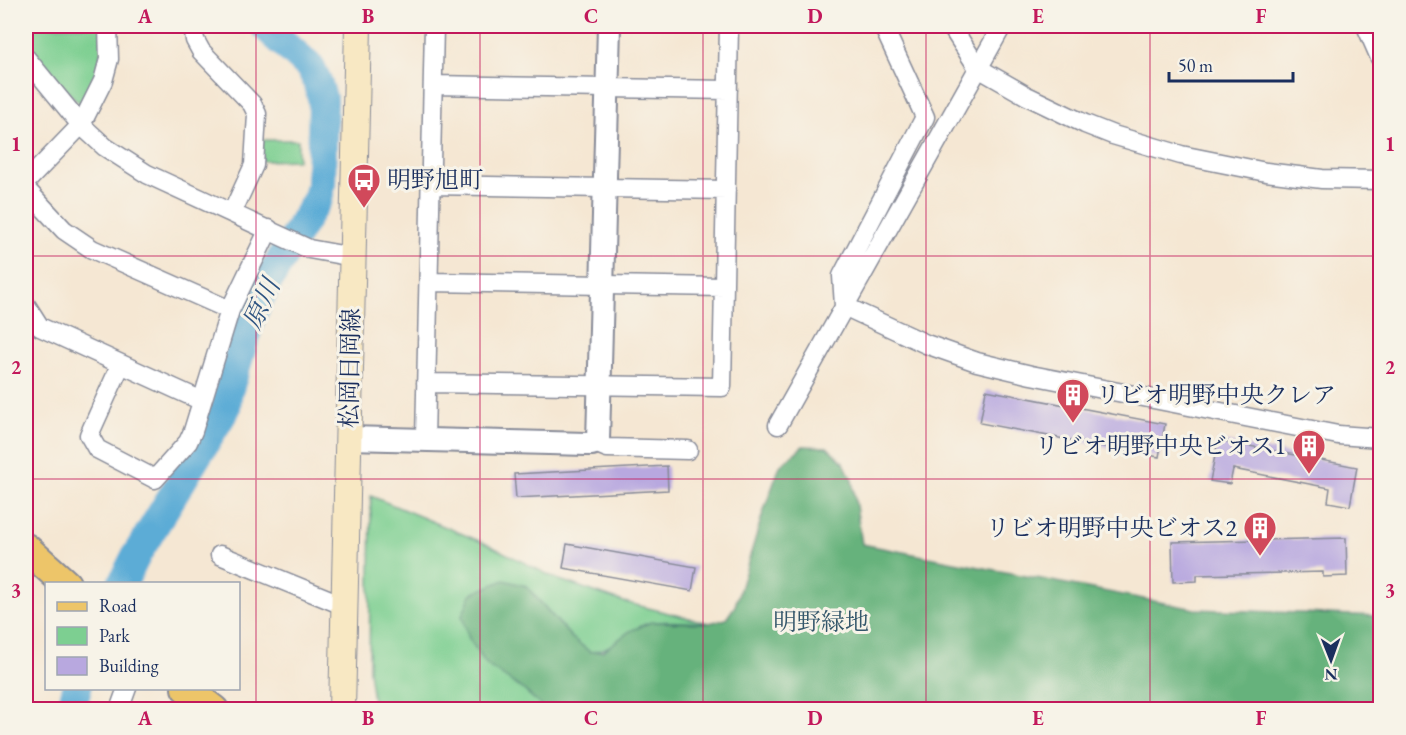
<svg xmlns="http://www.w3.org/2000/svg" width="1406" height="735" font-family="'EB Garamond','Noto Serif JP',serif">
  <style>
    .green { fill: #7dcf91; stroke: #4c7f78; stroke-width: 1.5 }
    .forest { fill: #66b27b; stroke: #40706c; stroke-width: 1.5 }
    .lines { fill: none; stroke-linecap: round; stroke-linejoin: round }
    .river { stroke: #5cacd6; stroke-width: 30 }
    .building { fill: #b8a8df }
    .minor-casing { stroke: #888b98; stroke-width: 21 }
    .tertiary-casing { stroke: #888b98; stroke-width: 26 }
    .secondary-casing { stroke: #888b98; stroke-width: 28 }
    .primary-casing { stroke: #888b98; stroke-width: 32 }
    .minor { stroke: #fff; stroke-width: 18 }
    .tertiary { stroke: #fff; stroke-width: 22 }
    .secondary { stroke: #f8e8c3; stroke-width: 26 }
    .primary { stroke: #edc569; stroke-width: 28 }
    .grid { fill: none; stroke: #c2185b; stroke-width: 1.5; stroke-opacity: 0.55 }
    .labels { text-anchor: middle; stroke-width: 6; stroke-linejoin: round; paint-order: stroke }
    .poi-label { font-size: 24px; fill: #1b2f5e; stroke: #f7f3e8; text-anchor: start }
    .street-label { font-size: 24px; fill: #1b2f5e; stroke: #f7f3e8 }
    .park-label { font-size: 24px; fill: #34576b; stroke: #f7f3e8 }
    .water-label { font-size: 26px; font-style: italic; fill: #2e5482; stroke: #f7f3e8 }
    .neatline { fill: none; stroke: #c2185b; stroke-width: 2 }
    .grid-label { font-size: 20px; text-anchor: middle; font-weight: bold; fill: #c2185b }
  </style>
  <rect width="100%" height="100%" fill="#f7f3e8"/>
  <filter id="ink" filterUnits="userSpaceOnUse"><feTurbulence type="fractalNoise" baseFrequency=".0167" numOctaves="2"/><feDisplacementMap in="SourceGraphic" scale="12" xChannelSelector="R" yChannelSelector="G"/><feConvolveMatrix kernelMatrix="1 2 1 2 8 2 1 2 1" color-interpolation-filters="sRGB"/></filter>
  <filter id="wash" filterUnits="userSpaceOnUse"><feTurbulence type="fractalNoise" baseFrequency=".008" numOctaves="4" result="noise"/><feDisplacementMap in="SourceGraphic" scale="24" xChannelSelector="R" yChannelSelector="G"/><feGaussianBlur stdDeviation="1.35" result="paint"/><feColorMatrix in="noise" values="0 0 0 0 0 0 0 0 0 0 0 0 0 0 0 0 0 1.4 0 .05"/><feComposite in="paint" operator="in"/></filter>
  <g filter="url(#wash)">
    <rect width="100%" height="100%" fill="#f5e7d3"/>
    <path class="green" d="M26,26H102L100,67L84,104L78,102C58,82 26,57 26,26Z
      M262,140H298V160L262,161Z
      M371,496L489,545L557,579L624,602L709,623C695,623 660,619 648,623C626,631 613,650 590,652L571,637L526,586L525,691L545,709H374L369,670Z"/>
    <path class="forest" d="M803,446L827,447L844,463L852,480L862,544L1195,609L1380,616V709H545L525,691L487,665L469,639L462,616L471,594L504,580L526,586L571,637L590,652L603,651L630,631L651,622L709,623L726,619L735,606L763,513L780,466Z"/>
    <g class="lines">
      <path class="river" d="M122,584L137,554L226,408L227,395L251,317L268,281L318,198L321,185L323,101L317,81L311,68L265,26
        M71,710L77,688"/>
    </g>
    <g id="blocks">
      <path class="building" d="M986,390L1165,424L1159,457L980,423Z
        M1218,440L1357,467L1350,506L1328,502L1330,488L1233,469L1230,484L1210,481Z
        M667,466L668,490L516,498L514,474Z
        M1346,538L1347,576L1323,577V572L1197,575V581L1173,582L1172,542Z
        M567,544L696,567L692,591L563,568Z"/>
    </g>
  </g>
  <g filter="url(#ink)">
    <use href="#blocks" fill-opacity="0" stroke="#888b98" stroke-width="1.5"/>
    <g class="lines">
      <g class="minor-casing">
        <path id="minor" d="M193,26L195,40L201,51L252,104L257,114L254,165L232,213
          M951,26L978,68L1027,96L1085,124L1113,135L1181,155L1266,172L1322,179L1380,180
          M1366,26L1380,58
          M26,58L81,125L105,147L147,174L309,249L353,257
          M433,85L728,90
          M26,182L81,125L103,81L109,59L108,26
          M431,185L726,190
          M26,189L64,230L92,249L230,310
          M429,282L724,287
          M26,305L40,327L202,401
          M844,306L926,344L977,362L1031,375L1338,435L1380,438
          M844,306L842,276L925,117L883,26
          M121,364L89,435L97,449L155,479L188,442L193,431L230,310L269,229
          M426,383L722,387L729,26
          M778,425L1002,26
          M425,440L434,26
          M595,443L607,448L688,450
          M220,555L345,606
          M119,710L127,688"/>
      </g>
      <g class="tertiary-casing">
        <path id="tertiary" d="M349,438L587,444H592L598,441L609,26"/>
      </g>
      <g class="secondary-casing">
        <path id="secondary" d="M342,710L358,26"/>
      </g>
      <g class="primary-casing">
        <path id="primary" d="M26,548L66,584
          M186,688L214,710"/>
      </g>
      <use href="#minor" class="minor"/>
      <use href="#tertiary" class="tertiary"/>
      <use href="#secondary" class="secondary"/>
      <use href="#primary" class="primary"/>
    </g>
  </g>
  <path class="grid" d="M256,26V710M480,26V710M703,26V710M926,26V710M1150,26V710M26,256H1380M26,479H1380"/>
  <defs>
    <g id="bus-pin" transform="scale(1.725)"><path d="M0 17L-7.5 6A9.5 9.5 0 1 1 7.5 6Z" fill="#d1495b" stroke="#f7f3e8"/><path d="M-5-6H5V4H4V6H2V4H-2V6H-4V4H-5ZM-3.5-4V0h7V-4ZM-3.5 1.2v1.5H-2V1.2ZM2 1.2v1.5H3.5V1.2Z" fill="#fff"/></g>
    <g id="building-pin" transform="scale(1.725)"><path d="M0 17L-7.5 6A9.5 9.5 0 1 1 7.5 6Z" fill="#d1495b" stroke="#f7f3e8"/><path d="M-4-6H4V6H1V3H-1V6H-4ZM-2.5-4.3h1.7v1.8h-1.7ZM.8-4.3h1.7v1.8H.8ZM-2.5-1h1.7V.8h-1.7ZM.8-1h1.7V.8H.8Z" fill="#fff"/></g>
  </defs>
  <g fill-rule="evenodd">
    <use href="#bus-pin" x="364" y="180"/>
    <use href="#building-pin" x="1073" y="395"/>
    <use href="#building-pin" x="1309" y="446"/>
    <use href="#building-pin" x="1260" y="528"/>
  </g>
  <g class="labels">
    <g class="poi-label">
      <text x="387" y="188">明野旭町</text>
      <text x="1096" y="403">リビオ明野中央クレア</text>
      <text x="1286" y="454" text-anchor="end">リビオ明野中央ビオス1</text>
      <text x="1237" y="536" text-anchor="end">リビオ明野中央ビオス2</text>
    </g>
    <g class="street-label">
      <text transform="translate(350 368) rotate(-89)" y="8">松岡日岡線</text>
    </g>
    <g class="park-label">
      <text x="821" y="630">明野緑地</text>
    </g>
    <g class="water-label">
      <text transform="translate(261 304) rotate(-65)" y="9">原川</text>
    </g>
  </g>
  <rect width="1406" height="735" fill="none" stroke="#f7f3e8" stroke-width="66"/>
  <rect x="45" y="582" width="195" height="108" fill="#f7f3e8" stroke="#9fa5b1" stroke-width="1.5"/>
  <rect x="57" y="602" width="30" height="9" fill="#edc569" stroke="#9fa5b1" stroke-width="1.5"/>
  <text x="99" y="612" font-size="18" fill="#1b2f5e">Road</text>
  <rect x="57" y="627" width="30" height="18" fill="#7dcf91" stroke="#9fa5b1" stroke-width="1.5"/>
  <text x="99" y="642" font-size="18" fill="#1b2f5e">Park</text>
  <rect x="57" y="657" width="30" height="18" fill="#b8a8df" stroke="#9fa5b1" stroke-width="1.5"/>
  <text x="99" y="672" font-size="18" fill="#1b2f5e">Building</text>
  <g transform="translate(1331 660) rotate(179)" stroke="#f7f3e8" stroke-width="4.5" paint-order="stroke">
  <path d="M0-4.5L10 22L0 15L-10 22Z" fill="#1b2f5e"/>
  <text y="-9" font-size="16" font-weight="bold" text-anchor="middle" fill="#1b2f5e">N</text>
  </g>
  <path d="M1169 72v9h124v-9" fill="none" stroke="#1b2f5e" stroke-width="3"/>
  <text x="1178" y="72" font-size="18" fill="#1b2f5e" stroke="#f7f3e8" stroke-width="4.5" paint-order="stroke">50 m</text>
  <rect x="33" y="33" width="1340" height="669" class="neatline"/>
  <g class="grid-label">
    <text x="145" y="23">A</text>
    <text x="368" y="23">B</text>
    <text x="591" y="23">C</text>
    <text x="815" y="23">D</text>
    <text x="1038" y="23">E</text>
    <text x="1261" y="23">F</text>
    <text x="16" y="151">1</text>
    <text x="1390" y="151">1</text>
    <text x="16" y="374">2</text>
    <text x="1390" y="374">2</text>
    <text x="16" y="597">3</text>
    <text x="1390" y="597">3</text>
    <text x="145" y="725">A</text>
    <text x="368" y="725">B</text>
    <text x="591" y="725">C</text>
    <text x="815" y="725">D</text>
    <text x="1038" y="725">E</text>
    <text x="1261" y="725">F</text>
  </g>
</svg>
